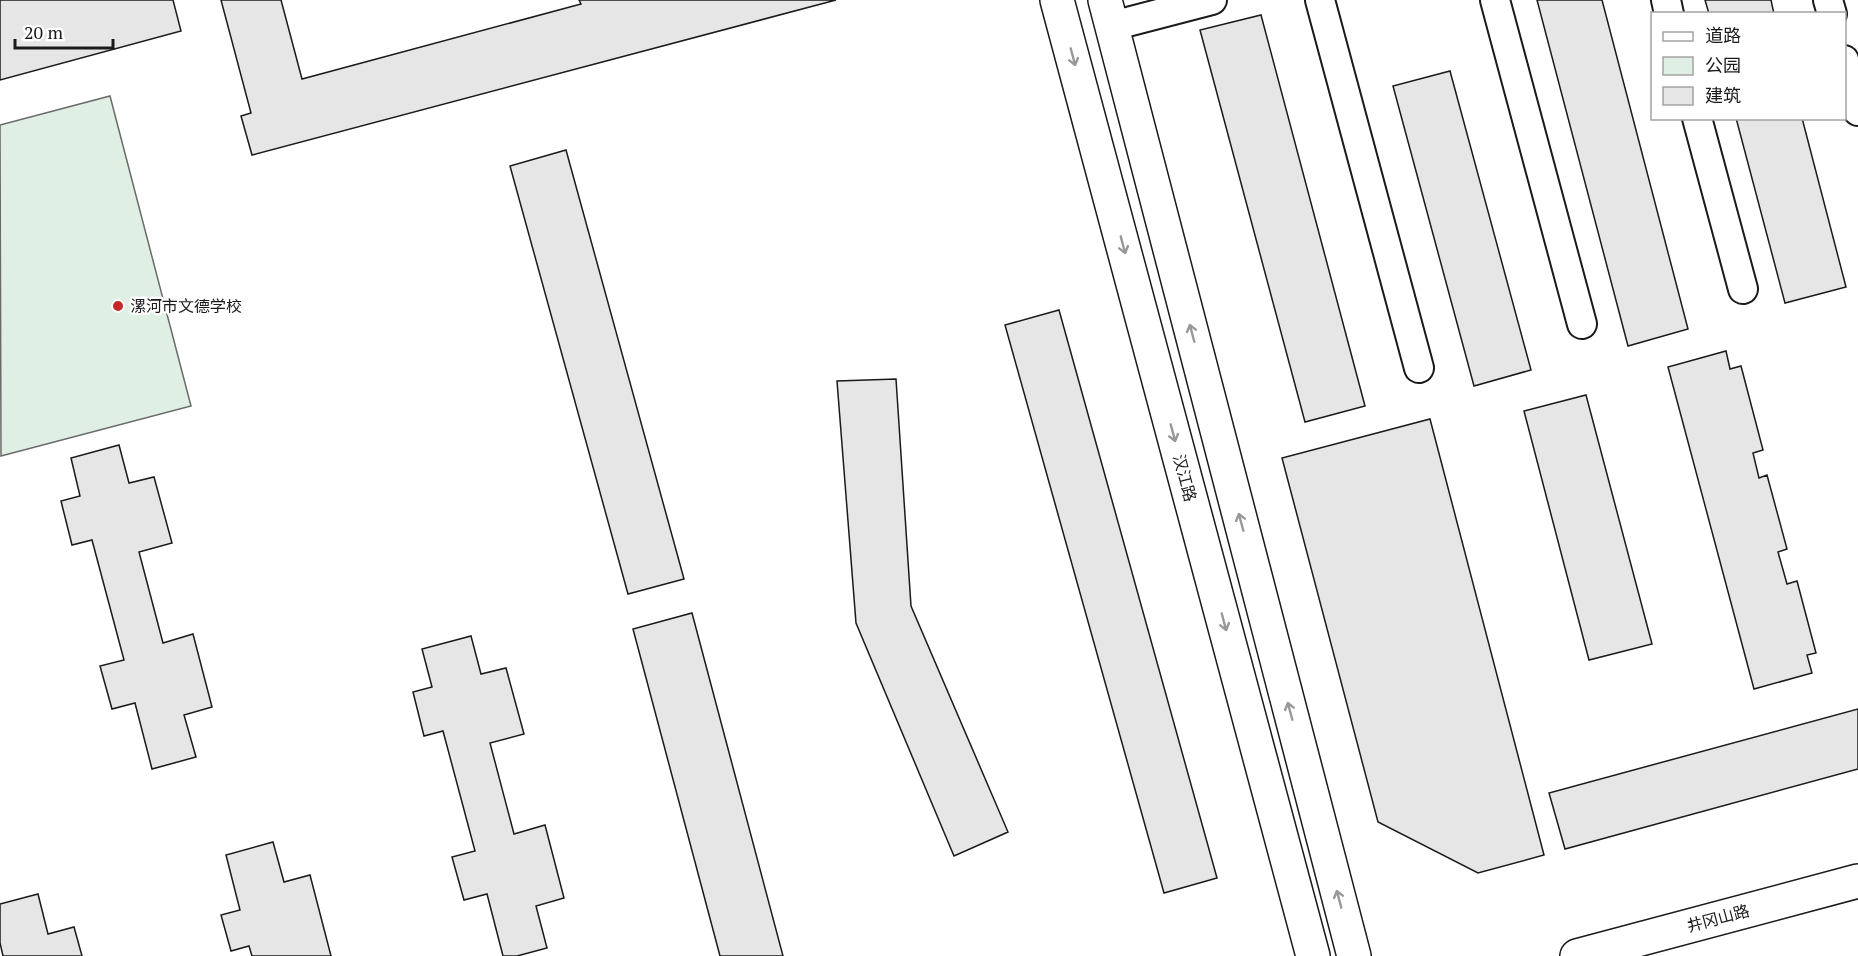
<svg xmlns="http://www.w3.org/2000/svg" width="1858" height="956" font-family="'PT Serif','Noto Sans SC',serif">
  <style>
    .green { fill: #e0efe3; stroke: #6a6a6a; stroke-width: 1.5 }
    .building { fill: #e6e6e6; stroke: #1a1a1a; stroke-width: 1.5 }
    .lines { fill: none; stroke-linecap: round; stroke-linejoin: round }
    .street-casing { stroke: #1a1a1a; stroke-width: 32 }
    .secondary-casing { stroke: #1a1a1a; stroke-width: 36 }
    .street { stroke: #fff; stroke-width: 28 }
    .secondary { stroke: #fff; stroke-width: 33 }
    .oneway { stroke: #989898 }
    .poi-dot { fill: #c62828; stroke: #fff; stroke-width: 2 }
    .labels { text-anchor: middle; stroke-width: 4.5; stroke-linejoin: round; paint-order: stroke }
    .poi-label { font-size: 16px; fill: #1a1a1a; stroke: #fff; text-anchor: start }
    .street-label { font-size: 16px; fill: #1a1a1a; stroke: #fff }
  </style>
  <rect width="100%" height="100%" fill="#fff"/>
  <path class="green" d="M110,96L191,406L1,456L0,125Z"/>
  <path class="building" d="M0,0H173L181,31L0,80Z
    M221,0H281L302,79L581,4L579,0H836L252,155L241,116L251,113Z
    M1537,0H1602L1688,329L1628,346Z
    M1705,0H1771L1774,14H1709Z
    M1261,15L1365,406L1305,422L1200,30Z
    M1450,71L1531,370L1474,386L1393,86Z
    M1736,118H1802L1846,287L1785,303Z
    M566,150L684,579L628,594L510,166Z
    M1059,310L1217,878L1164,893L1005,325Z
    M1726,351L1730,369L1741,366L1763,450L1753,453L1759,478L1767,475L1787,549L1778,552L1787,584L1797,581L1816,653L1807,655L1812,673L1754,689L1668,367Z
    M896,379L911,606L1008,832L954,856L856,623L837,381Z
    M1586,395L1652,644L1589,660L1524,411Z
    M1430,419L1544,855L1478,873L1378,822L1282,458Z
    M119,445L129,483L154,477L172,543L139,552L163,643L193,634L212,707L184,715L196,757L152,769L135,703L112,709L100,666L124,660L92,540L72,545L61,501L80,496L71,458Z
    M692,613L783,956H720L633,629Z
    M471,636L481,674L506,668L524,734L490,743L514,834L545,825L564,898L536,906L547,948L517,956H503L487,894L464,900L452,857L475,851L443,731L424,736L413,692L432,687L422,649Z
    M1858,709V769L1565,849L1549,793Z
    M273,842L284,882L310,875L331,956H252L249,946L231,951L221,915L240,910L226,855Z
    M38,894L48,934L74,927L82,956H3L0,943V904Z"/>
  <g class="lines">
    <g class="street-casing">
      <path id="street" d="M1320,0L1419,368
        M1495,0L1582,324
        M1666,0L1669,14
        M1828,0L1832,14
        M1112,26L1212,0
        M1844,60L1858,111
        M1697,118L1743,289"/>
    </g>
    <g class="secondary-casing">
      <path id="secondary" d="M1057,0L1313,956
        M1105,0L1354,956
        M1577,956L1858,881"/>
    </g>
    <use href="#street" class="street"/>
    <use href="#secondary" class="secondary"/>
  </g>
  <defs><path id="oneway-shaft" d="M-6 0H5M1.5-3L5.5 0L1.5 3" fill="none" stroke-width="1.6" stroke-linecap="round" stroke-linejoin="round" transform="scale(1.5)"/></defs>
  <g class="oneway">
    <use href="#oneway-shaft" transform="translate(1073 57) rotate(75)"/>
    <use href="#oneway-shaft" transform="translate(1123 245) rotate(75)"/>
    <use href="#oneway-shaft" transform="translate(1192 333) rotate(-105)"/>
    <use href="#oneway-shaft" transform="translate(1173 433) rotate(75)"/>
    <use href="#oneway-shaft" transform="translate(1241 522) rotate(-105)"/>
    <use href="#oneway-shaft" transform="translate(1224 622) rotate(75)"/>
    <use href="#oneway-shaft" transform="translate(1290 711) rotate(-105)"/>
    <use href="#oneway-shaft" transform="translate(1339 899) rotate(-105)"/>
  </g>
  <circle class="poi-dot" cx="118" cy="306" r="6"/>
  <g class="labels">
    <g class="poi-label">
      <text x="130" y="312">漯河市文德学校</text>
    </g>
    <g class="street-label">
      <text transform="translate(1185 478) rotate(75)" y="6">汉江路</text>
      <text transform="translate(1718 918) rotate(-15)" y="6">井冈山路</text>
    </g>
  </g>
  <rect x="1651" y="12" width="195" height="108" fill="#ffffff" stroke="#a3a3a3" stroke-width="1.5"/>
  <rect x="1663" y="32" width="30" height="9" fill="#ffffff" stroke="#a3a3a3" stroke-width="1.5"/>
  <text x="1705" y="42" font-size="18" fill="#1a1a1a">道路</text>
  <rect x="1663" y="57" width="30" height="18" fill="#e0efe3" stroke="#a3a3a3" stroke-width="1.5"/>
  <text x="1705" y="72" font-size="18" fill="#1a1a1a">公园</text>
  <rect x="1663" y="87" width="30" height="18" fill="#e6e6e6" stroke="#a3a3a3" stroke-width="1.5"/>
  <text x="1705" y="102" font-size="18" fill="#1a1a1a">建筑</text>
  <path d="M15 39v9h98v-9" fill="none" stroke="#1a1a1a" stroke-width="3"/>
  <text x="24" y="39" font-size="18" fill="#1a1a1a" stroke="#ffffff" stroke-width="4.5" paint-order="stroke">20 m</text>
</svg>
